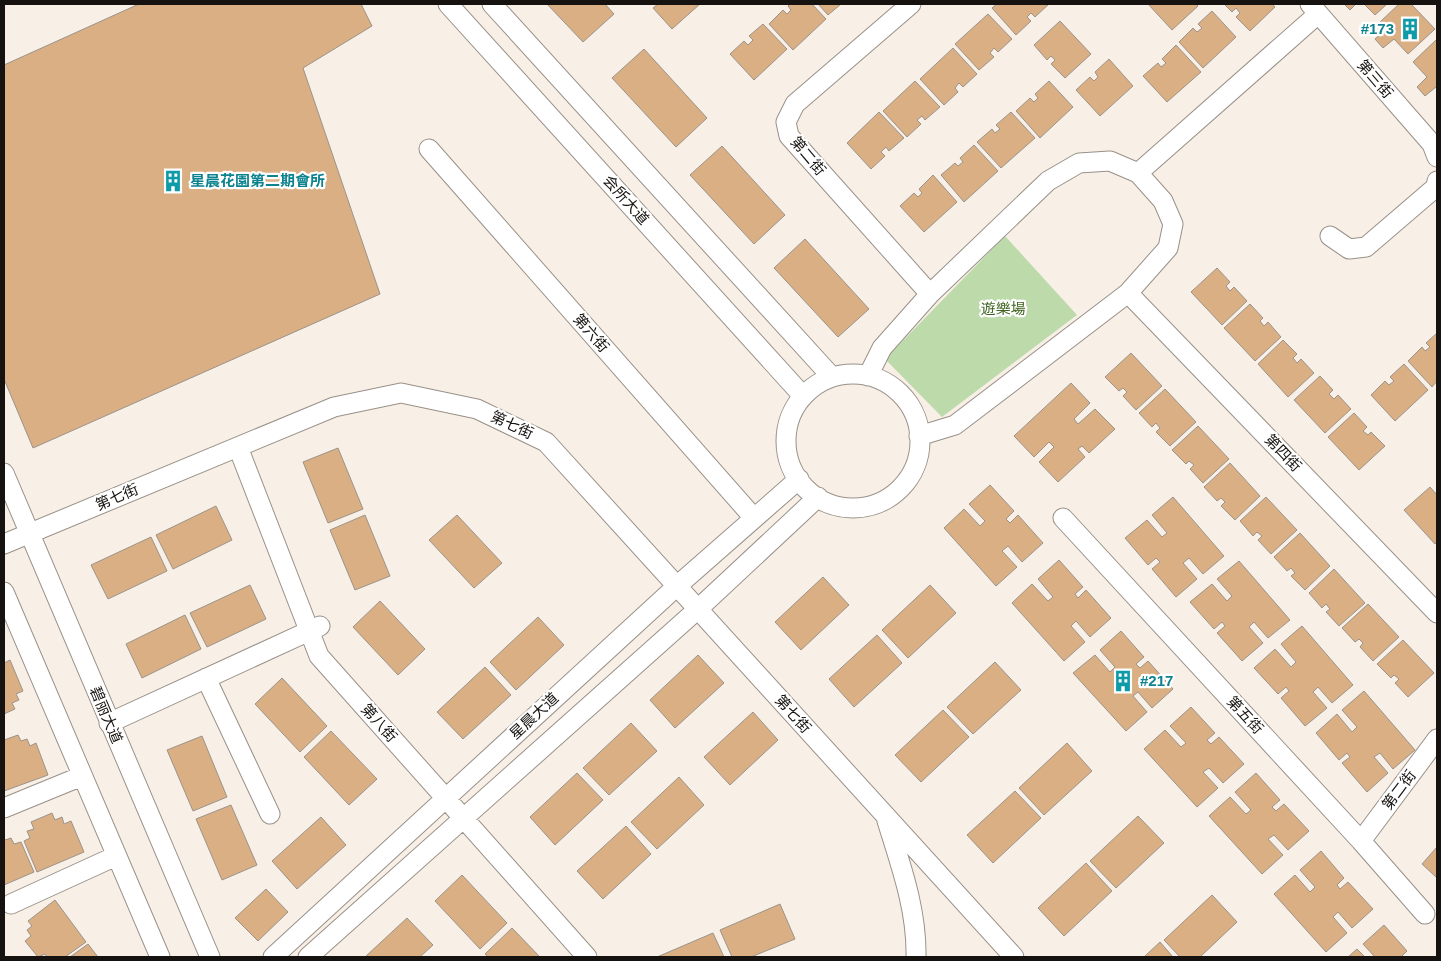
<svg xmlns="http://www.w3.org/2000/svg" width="1441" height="961" font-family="Helvetica,'Noto Sans SC',sans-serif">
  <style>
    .green { fill: #bddaab }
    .building { fill: #daaf83; stroke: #9b938b }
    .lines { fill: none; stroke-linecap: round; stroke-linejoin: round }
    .street-casing { stroke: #999189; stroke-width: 21 }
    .street { stroke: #fff; stroke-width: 19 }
    .labels { text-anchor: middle; stroke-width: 4.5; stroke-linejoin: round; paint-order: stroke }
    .culture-label { font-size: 15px; font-weight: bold; fill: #0d838f; stroke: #fff; text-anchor: start }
    .street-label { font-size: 15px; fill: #15120f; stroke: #fff }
    .park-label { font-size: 15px; fill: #3e631f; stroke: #fff }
  </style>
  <rect width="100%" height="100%" fill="#f8efe6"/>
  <path class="green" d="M1005,236L1077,315L942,417L885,359Z"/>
  <path class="building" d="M139,4H361L372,26L303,68L380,294L33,448L4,379V65Z
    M547,4H605L614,14L583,42Z
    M658,4H700L672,29L653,8Z
    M790,4H812L826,19L793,50L769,24L783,10L787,14L791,10L788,6Z
    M818,4H841L828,15Z
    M997,4H1049L1035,17L1031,13L1027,17L1031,21L1016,35L992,8Z
    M1148,4H1196L1198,6L1172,30Z
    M1224,4H1272L1275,7L1250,31L1236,17L1240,13L1236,8L1232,12Z
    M1344,4H1356L1350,10Z
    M1364,4H1387L1375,15Z
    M1399,4H1411L1435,29L1408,54L1394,39L1383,48L1375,39L1385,30L1379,23Z
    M1212,11L1236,37L1203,68L1179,42L1193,28L1197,32L1202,28L1198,24Z
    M988,14L1012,39L998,52L994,48L990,53L994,57L979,70L955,44Z
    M1060,21L1091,54L1065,78L1051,64L1055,60L1051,56L1047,60L1034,45Z
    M763,24L787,49L754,80L730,54L744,41L748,45L753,40L749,36Z
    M1437,39V88L1436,87L1425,96L1417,87L1427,77L1413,62Z
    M1176,45L1201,72L1167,102L1143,76L1158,63L1161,67L1166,63L1162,59Z
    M953,48L977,74L963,87L959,83L955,88L958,92L944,105L920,79Z
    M644,49L707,118L676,147L612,78Z
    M1109,59L1133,86L1100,116L1076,90L1090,77L1094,81L1098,77L1095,72Z
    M915,81L940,107L925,120L922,116L917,120L921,124L907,137L883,111Z
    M1049,81L1073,107L1040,138L1016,111L1030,98L1034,102L1038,98L1035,94Z
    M879,112L904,138L889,151L886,147L881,152L885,156L871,169L847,143Z
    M1011,112L1035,138L1001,168L977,142L992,129L995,133L1000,129L996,125Z
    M974,145L998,171L964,202L941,175L955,163L958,166L963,162L960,158Z
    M722,146L785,215L754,244L690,175Z
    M933,175L957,202L924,232L900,206L914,193L918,197L922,193L919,189Z
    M805,239L869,309L838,337L774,268Z
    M1217,268L1230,282L1226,286L1230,291L1234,287L1247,301L1222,325L1191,292Z
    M1250,304L1263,318L1260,321L1264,326L1268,322L1281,337L1255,361L1224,328Z
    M1437,333V381L1432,387L1408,361L1422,347L1425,351L1430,347L1426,343Z
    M1283,340L1297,354L1293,358L1297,363L1301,359L1314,373L1288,397L1258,364Z
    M1131,353L1162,386L1136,410L1123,396L1127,392L1123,388L1119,391L1105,377Z
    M1404,364L1428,390L1395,421L1371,395L1385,381L1389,385L1394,381L1390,377Z
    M1320,376L1333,390L1329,394L1334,399L1338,395L1351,409L1325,433L1294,400Z
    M1071,383L1090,403L1074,419L1078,424L1095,409L1115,429L1089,453L1082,446L1078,449L1085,457L1058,482L1039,462L1054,447L1049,442L1034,457L1014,436Z
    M1165,389L1196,422L1170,446L1156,432L1160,428L1156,423L1152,427L1139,413Z
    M1354,413L1367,427L1363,431L1368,435L1371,432L1385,446L1359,470L1328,437Z
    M1198,426L1229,459L1203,483L1190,469L1194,465L1189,461L1186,464L1172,450Z
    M338,448L363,509L328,523L303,462Z
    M1230,463L1260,496L1235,520L1221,506L1225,502L1221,498L1217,501L1204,487Z
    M990,485L1014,511L1006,519L1010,523L1018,515L1043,543L1022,562L1008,546L1002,551L1017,567L996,586L944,528L964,509L980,526L985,521L969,504Z
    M1430,487L1437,495V541L1435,544L1404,510Z
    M1173,497L1224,556L1203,574L1189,558L1183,563L1197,579L1176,597L1152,569L1160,562L1156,558L1148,565L1125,538L1147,520L1162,537L1167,533L1152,515Z
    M1266,497L1297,530L1271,554L1258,540L1262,536L1257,532L1253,536L1240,521Z
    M216,506L232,540L173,569L156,535Z
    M365,515L390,576L355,590L330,530Z
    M457,515L502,563L474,588L429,540Z
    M1300,533L1330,566L1305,590L1291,576L1295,573L1291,568L1287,571L1274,557Z
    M151,537L167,571L108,599L91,565Z
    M1059,560L1083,587L1075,594L1078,598L1086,590L1111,618L1090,637L1076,621L1071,626L1085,642L1064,661L1012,603L1032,584L1048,601L1053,597L1038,579Z
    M1239,561L1290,620L1268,638L1254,622L1249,627L1263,643L1242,661L1217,633L1225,626L1222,622L1214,629L1190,602L1212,584L1227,601L1232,596L1217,579Z
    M1334,569L1365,603L1339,626L1326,612L1330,609L1326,604L1322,608L1309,593Z
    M823,577L849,605L801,650L775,622Z
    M250,585L266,619L207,647L190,613Z
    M930,585L956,613L908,658L882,630Z
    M380,601L425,649L398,675L353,627Z
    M1368,604L1399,637L1373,661L1360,647L1363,643L1359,639L1355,642L1342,628Z
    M185,615L201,649L142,678L126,644Z
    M538,617L564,645L516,690L490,662Z
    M1302,626L1353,685L1332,703L1318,687L1313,692L1327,708L1305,726L1281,698L1289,691L1286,687L1278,694L1254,668L1275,649L1291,667L1296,662L1281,644Z
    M1121,631L1144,657L1136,664L1140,668L1148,661L1173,689L1152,708L1138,692L1133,696L1147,712L1126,731L1073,673L1095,655L1110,672L1115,667L1100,650Z
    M877,635L902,663L854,707L829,679Z
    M1403,640L1434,673L1408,697L1395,683L1399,679L1394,675L1391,678L1377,664Z
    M698,655L724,683L675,728L650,700Z
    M10,660L23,691L16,694L19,700L12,703L15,709L4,714V663Z
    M995,662L1021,690L973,734L947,707Z
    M485,667L511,695L463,739L437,712Z
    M282,678L327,726L300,752L255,704Z
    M1364,691L1415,750L1393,769L1380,753L1374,757L1388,773L1367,792L1342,763L1350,757L1347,753L1339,760L1316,733L1337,714L1352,732L1357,727L1342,710Z
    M1191,707L1215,733L1207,740L1211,744L1219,737L1244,764L1223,783L1209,768L1203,772L1218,788L1197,807L1144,749L1165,730L1181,747L1186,743L1170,726Z
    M943,710L969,737L921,782L895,755Z
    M753,712L778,740L730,785L704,757Z
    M631,723L657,751L609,795L583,768Z
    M331,731L377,779L349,805L304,757Z
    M18,735L21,741L27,739L30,746L36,743L48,775L4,791V740Z
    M202,736L227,797L193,811L167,750Z
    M1067,743L1092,771L1044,815L1019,788Z
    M577,773L603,800L555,845L530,817Z
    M1256,773L1280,800L1272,807L1276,811L1284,804L1309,831L1288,850L1274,835L1268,839L1283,855L1262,874L1209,816L1230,797L1246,814L1251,810L1235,792Z
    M679,777L704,805L657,849L631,822Z
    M1015,791L1041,818L993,863L967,835Z
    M231,805L257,865L222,880L196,819Z
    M52,813L55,820L62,817L64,824L71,821L84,852L37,872L24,841L30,838L27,831L34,829L31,822Z
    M1138,816L1164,843L1116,888L1090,861Z
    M321,817L346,845L297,889L272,861Z
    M626,826L651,854L603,899L577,871Z
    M4,838L5,840L11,838L14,844L21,842L34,872L4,885Z
    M1437,847V878L1422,864Z
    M1321,851L1344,878L1337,885L1340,889L1348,882L1373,909L1352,928L1338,912L1333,917L1347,933L1326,952L1274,894L1295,875L1310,892L1315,887L1300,870Z
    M1086,863L1112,891L1064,936L1038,908Z
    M462,875L507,923L480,949L435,901Z
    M266,889L288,912L258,941L235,918Z
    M1212,895L1237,922L1200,957H1180L1164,940Z
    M55,900L86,942L65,957H47L45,954L38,957L25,941L31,936L27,930L32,926L28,921Z
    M780,904L795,939L751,957H732L720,930Z
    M407,918L433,945L420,957H365Z
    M1384,925L1407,951L1401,957H1375L1363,944Z
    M512,928L540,957H488L485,954Z
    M713,933L724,957H657Z
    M1160,942L1173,957H1144Z
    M88,944L98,957H70Z
    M1357,949L1365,957H1348Z"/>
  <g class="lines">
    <g class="street-casing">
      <path id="street" d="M448,4L803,396
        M492,4L832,377
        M911,4L795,104L786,122L789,136L930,294
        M1310,4L1432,144L1437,157
        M429,149L754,518
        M1138,173L1318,14
        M1330,236L1349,249L1366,247L1436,187L1437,181
        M1128,293L1437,613
        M786 441a67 67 0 1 1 134 0a67 67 0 1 1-134 0Z
        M868,376L882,348L930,294L1048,181L1079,163L1110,161L1138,173L1163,201L1173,224L1168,248L1128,293L955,425L919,436
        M238,447L319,656L587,957
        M4,473L210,957
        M1063,518L1361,841L1425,914
        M4,544L334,407L401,393L477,409L546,442L1014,957
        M4,592L160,957
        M206,678L270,814
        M109,723L320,626
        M4,808L82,776
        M887,821C901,866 917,910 916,957
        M1361,841L1437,739
        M11,904L116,856
        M273,957L677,586L799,479
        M308,957L698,609L818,497"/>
    </g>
    <use href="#street" class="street"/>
  </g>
  <defs>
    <g id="building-bare" transform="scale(1.725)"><path d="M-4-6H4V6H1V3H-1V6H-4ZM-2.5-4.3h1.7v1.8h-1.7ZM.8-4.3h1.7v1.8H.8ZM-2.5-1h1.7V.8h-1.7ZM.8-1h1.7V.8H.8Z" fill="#0f9aa8" stroke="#fff" stroke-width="2.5" paint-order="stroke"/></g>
  </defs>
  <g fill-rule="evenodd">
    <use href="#building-bare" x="1410" y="29"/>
    <use href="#building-bare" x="173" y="181"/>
    <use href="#building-bare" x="1123" y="681"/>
  </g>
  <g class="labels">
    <g class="culture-label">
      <text x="1394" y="34" text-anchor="end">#173</text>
      <text x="190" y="186">星晨花園第二期會所</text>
      <text x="1140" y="686">#217</text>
    </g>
    <g class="street-label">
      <text transform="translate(1375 79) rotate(49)" y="5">第三街</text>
      <text transform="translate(808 156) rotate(50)" y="5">第二街</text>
      <text transform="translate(626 200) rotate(48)" y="5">会所大道</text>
      <text transform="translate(591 333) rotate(49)" y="5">第六街</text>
      <text transform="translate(512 425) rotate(25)" y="5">第七街</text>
      <text transform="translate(1283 453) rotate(46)" y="5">第四街</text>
      <text transform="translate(117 497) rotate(-23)" y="5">第七街</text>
      <text transform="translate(793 714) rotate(48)" y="5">第七街</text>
      <text transform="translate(106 715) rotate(67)" y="5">碧丽大道</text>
      <text transform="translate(1245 715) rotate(47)" y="5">第五街</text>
      <text transform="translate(534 716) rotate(-43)" y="5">星晨大道</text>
      <text transform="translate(379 723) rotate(48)" y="5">第八街</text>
      <text transform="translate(1399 790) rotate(-53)" y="5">第二街</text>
    </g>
    <g class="park-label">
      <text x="1003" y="314">遊樂場</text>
    </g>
  </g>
  <rect width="1441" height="961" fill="none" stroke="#15120f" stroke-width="10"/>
</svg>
